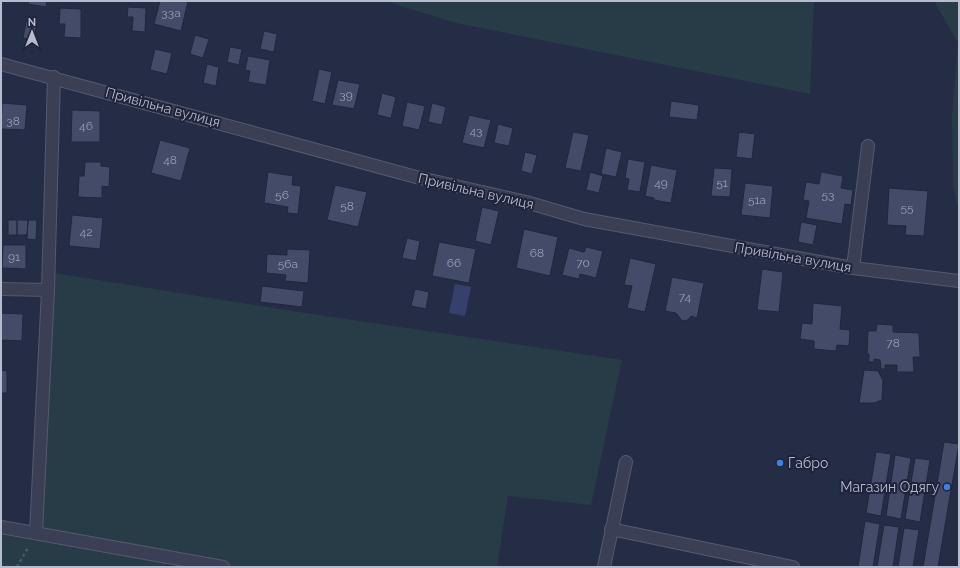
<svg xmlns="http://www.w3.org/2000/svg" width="960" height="568" font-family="Raleway,sans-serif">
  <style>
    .green { fill: #273c47 }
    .water { fill: #36406c }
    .building { fill: #434b68; stroke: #20263d }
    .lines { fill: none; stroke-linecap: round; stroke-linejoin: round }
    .minor-casing { stroke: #555a6f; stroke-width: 14 }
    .path { stroke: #455962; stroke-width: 2.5; stroke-dasharray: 3 3; stroke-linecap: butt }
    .minor { stroke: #3a3f55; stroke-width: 12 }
    .shop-dot { fill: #3f7fe0; stroke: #1e233b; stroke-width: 1.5 }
    .labels { text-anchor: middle; stroke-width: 4; stroke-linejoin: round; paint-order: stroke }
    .number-label { font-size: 12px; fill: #9a9fb4 }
    .street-label { font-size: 14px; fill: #b7bbce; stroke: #1e233b }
    .poi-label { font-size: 14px; fill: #b7bbce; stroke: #1e233b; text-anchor: start }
  </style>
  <rect width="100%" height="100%" fill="#252c46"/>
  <path class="green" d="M385,1H814L810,94L456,23Z
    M934,1H959V212L953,186L952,115L958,43Z
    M48,272L299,312L622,360L591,505L508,496L497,567H223L169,557L165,567H1V527L36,533Z"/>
  <path class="water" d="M455,284L471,287L465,316L449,313Z"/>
  <path class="building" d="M29,1H47L46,7L28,4Z
    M160,1H188L181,31L154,24Z
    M128,7L146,8L145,32L132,31L133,17H127Z
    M60,8L81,9V38L64,37L65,24H59Z
    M26,21L37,23L34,40L23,38Z
    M264,31L277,34L274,52L260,49Z
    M195,35L209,39L203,58L190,54Z
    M230,47L242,49L239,65L227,62Z
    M155,49L172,53L167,74L150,70Z
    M248,56L270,60L266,85L248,82L250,71L245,70Z
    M207,64L219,67L216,86L203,83Z
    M319,69L332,72L325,104L312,101Z
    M338,80L360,84L354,109L332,105Z
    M382,93L396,97L391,118L377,115Z
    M671,101L699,105L697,120L669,117Z
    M407,102L425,106L419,130L402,126Z
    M2,103L27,105L25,130L1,129Z
    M432,103L446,107L442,125L428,122Z
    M72,110L100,111V142H71Z
    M469,115L491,120L484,148L462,143Z
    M498,124L513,128L509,146L494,143Z
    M573,132L589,135L581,171L565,168Z
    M739,132L755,134L752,159L736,157Z
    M160,140L190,148L181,181L151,173Z
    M606,148L622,152L616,177L601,174Z
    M525,152L537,155L532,174L521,171Z
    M628,159L645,162L640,192L627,190L629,179L625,178Z
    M85,162H101V166L110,167L109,187L102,186V198L78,197L79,176H84Z
    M651,165L677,170L671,203L654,200V198L645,196Z
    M714,168L732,169L730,197L711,196Z
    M268,172L293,176L292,185L301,186L298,214L287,213L288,207L264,203Z
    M590,172L603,176L599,193L586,190Z
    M821,172L843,176L841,188L853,190L851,205L845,204L842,224L806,218L809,201L803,200L806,182L819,184Z
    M745,183L773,186L770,218L741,215Z
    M335,185L367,192L358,227L327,220Z
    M889,188L928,191L924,236L905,235L906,226L887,225Z
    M482,207L499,211L491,245L475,241Z
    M72,215L103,218L100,249L69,246Z
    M8,220H17V235H8Z
    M17,220H28L27,235H17Z
    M28,220H37L36,240L27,239Z
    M801,222L817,225L813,245L798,242Z
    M524,229L558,237L550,276L516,268Z
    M407,238L420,241L416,261L402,258Z
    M439,242L476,249L469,283L432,276Z
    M3,245H26V269L2,268Z
    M586,247L603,251L596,278L580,274L579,279L562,275L569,248L584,252Z
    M287,249L310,250L308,283L285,281L286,275L266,273L267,254L287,255Z
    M630,258L656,264L645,312L627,308L632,286L624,285Z
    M762,269L783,272L779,312L757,310Z
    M672,277L704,283L697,318L691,316L688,320L682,321L676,313L665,311Z
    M262,286L304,291L302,307L260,302Z
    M415,289L429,292L426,309L411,306Z
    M813,303L842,306L840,329L850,330L849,346L837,345L836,351L814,349V341L800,339L802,323L812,324Z
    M1,313L23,314L22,341L1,340Z
    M877,324L893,325V332L919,333L920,357H913L914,372H897V365H885V369H881L880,360L874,359V362H869V354H867L868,331H876Z
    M1,370L7,371V393H1Z
    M864,370L878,371L883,380L882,400L874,403H859Z
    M944,442L959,444L938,567H923Z
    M876,452L891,454L881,516L866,513Z
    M895,455L911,458L901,519L886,516Z
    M915,458L930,460L920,522L905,519Z
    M865,521L880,524L873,567H858Z
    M884,525L899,527L893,567H877Z
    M904,528L919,530L913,567H898Z"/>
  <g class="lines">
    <g class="minor-casing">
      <path id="minor" d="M1,64L416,177L526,202L584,219L853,268L959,281
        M853,268L868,146
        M1,289L48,290
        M1,527L223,567
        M611,529L793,567
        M36,533L48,290L54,77
        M604,567L626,462"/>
    </g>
    <path class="path" d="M17,567L29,546"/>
    <use href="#minor" class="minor"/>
  </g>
  <g class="shop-dot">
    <circle cx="780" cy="463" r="4"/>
    <circle cx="947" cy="487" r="4"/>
  </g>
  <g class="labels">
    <g class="number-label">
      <text x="171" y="17">33а</text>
      <text x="346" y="99">39</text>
      <text x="13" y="125">38</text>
      <text x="86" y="130">46</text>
      <text x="476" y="135">43</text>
      <text x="170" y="164">48</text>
      <text x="661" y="187">49</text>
      <text x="722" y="187">51</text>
      <text x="282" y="199">56</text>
      <text x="828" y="199">53</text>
      <text x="757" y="204">51а</text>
      <text x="347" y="210">58</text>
      <text x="907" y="212">55</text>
      <text x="86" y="236">42</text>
      <text x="537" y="257">68</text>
      <text x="14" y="261">91</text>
      <text x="454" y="267">66</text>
      <text x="583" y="267">70</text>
      <text x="288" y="268">56а</text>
      <text x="685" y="301">74</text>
      <text x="893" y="347">78</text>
    </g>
    <g class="street-label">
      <text transform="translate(163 107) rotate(15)" y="5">Привільна вулиця</text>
      <text transform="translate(476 191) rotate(13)" y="5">Привільна вулиця</text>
      <text transform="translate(793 257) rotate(10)" y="5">Привільна вулиця</text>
    </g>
    <g class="poi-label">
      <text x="788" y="468">Габро</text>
      <text x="939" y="492" text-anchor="end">Магазин Одягу</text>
    </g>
  </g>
  <rect width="960" height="568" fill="none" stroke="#b7bbce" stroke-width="4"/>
  <g transform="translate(32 32)" stroke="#1e233b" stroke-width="3" paint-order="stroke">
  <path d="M0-3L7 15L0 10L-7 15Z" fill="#b7bbce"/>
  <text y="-6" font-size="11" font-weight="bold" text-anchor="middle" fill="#b7bbce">N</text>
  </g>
</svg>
